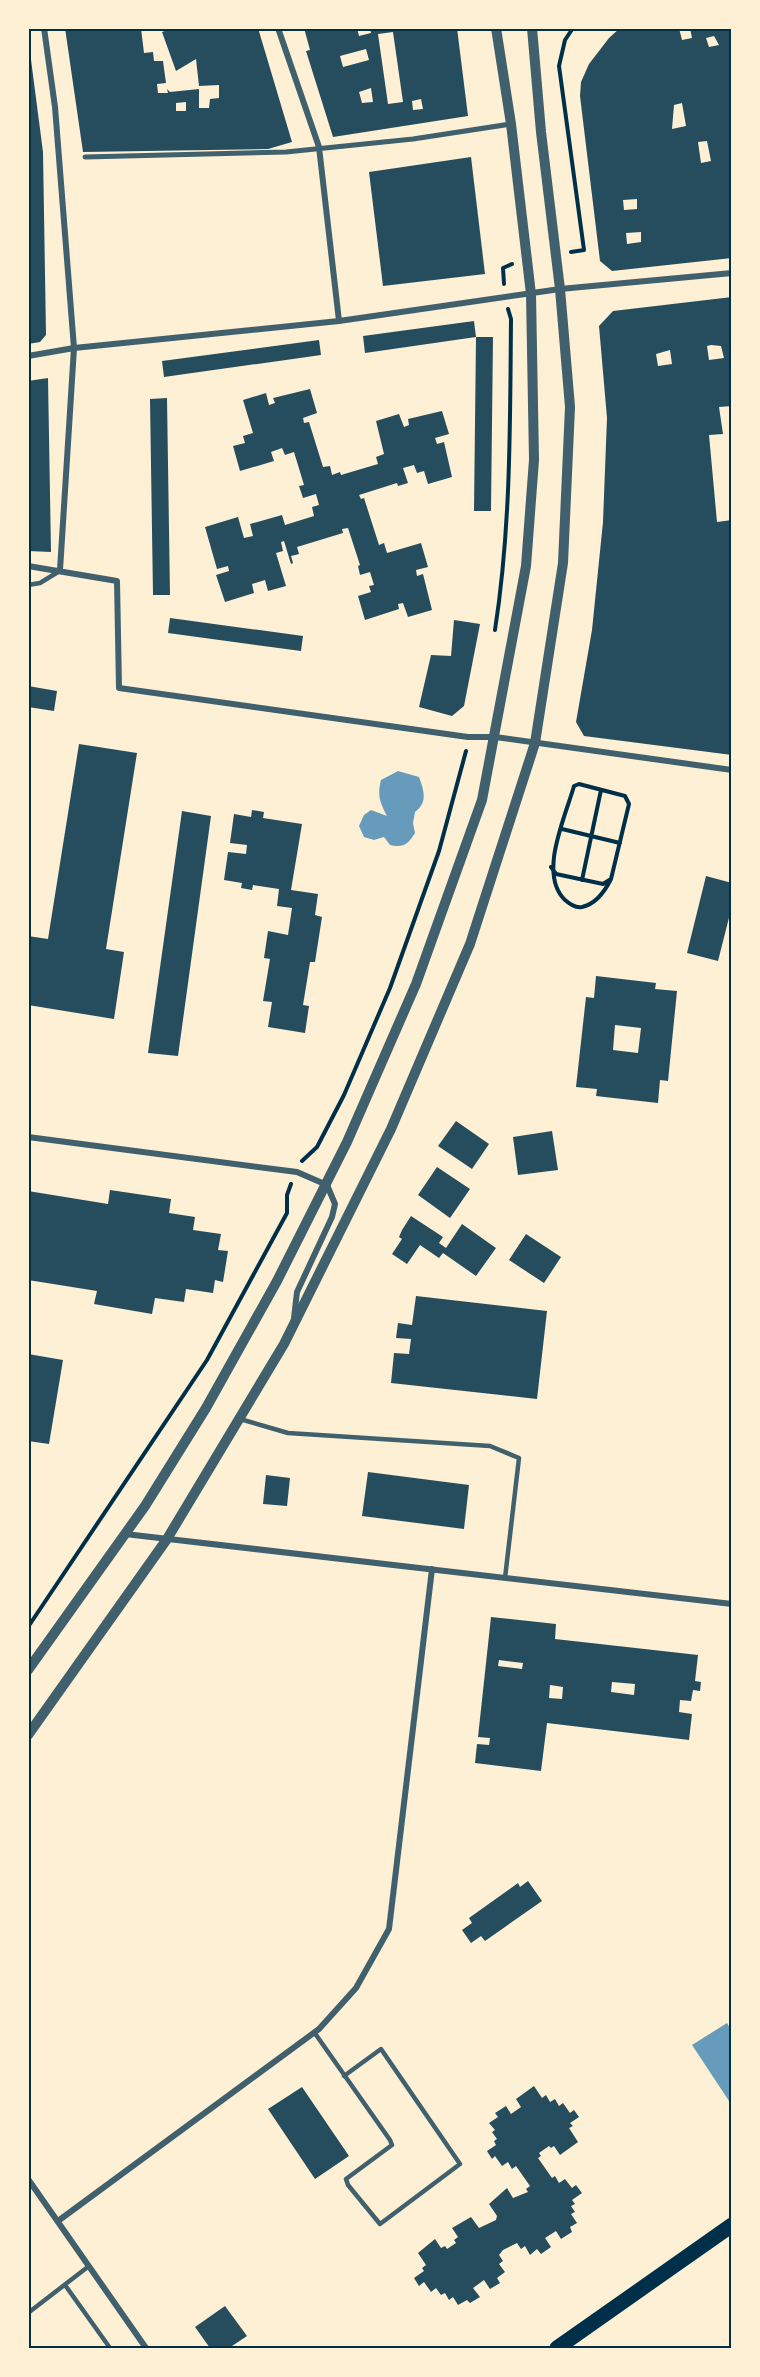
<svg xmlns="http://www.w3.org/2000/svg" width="760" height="2377" font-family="Roboto,sans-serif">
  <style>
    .water { fill: #669bbc }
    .building { fill: #264d5e; fill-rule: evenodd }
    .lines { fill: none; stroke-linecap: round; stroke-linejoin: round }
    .path { stroke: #003049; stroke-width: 4 }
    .service { stroke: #3f606c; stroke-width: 4.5 }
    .pedestrian { stroke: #3f606c; stroke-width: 5 }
    .minor { stroke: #3f606c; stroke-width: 6 }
    .tertiary { stroke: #3f606c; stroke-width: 10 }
    .primary { stroke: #003049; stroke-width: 15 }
    .neatline { fill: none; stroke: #003049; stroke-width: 2 }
  </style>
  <rect width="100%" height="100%" fill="#fdf0d5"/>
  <path class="water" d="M398,771L419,777C424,791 428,802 415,812L413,823L415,833C408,844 404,848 390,845L384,837L374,840L364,837L359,826L364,815L371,810L387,816C380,802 377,796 381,780Z
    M727,2023L731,2030V2104L692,2045Z"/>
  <path class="building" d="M65,28H141L144,53L153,52L154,61H163L166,83L157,84L158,93H168L167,89L170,92L199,89V108H209L210,99L219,98V85L199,86L196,59L176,71L162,32L173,28H258L292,142L268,149L83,152ZM186,102V111H176V103Z
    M304,28H357L359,36L371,33L370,28H457L468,116L333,137L306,51L310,50ZM393,32L403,102L388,104L378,34ZM366,49L369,60L343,67L340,56ZM371,88L373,102L362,103L359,92ZM421,99L423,109L413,110L412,101Z
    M620,28H679L682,40L692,38L690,28H732V258L612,271L600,261L580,96L581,82L589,64L609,38ZM714,36L719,45L709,47L706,38ZM682,103L686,126L672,129L674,105ZM707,141L711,161L701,163L698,142ZM637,199V209L624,210L623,200ZM641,232V242L627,244L626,233Z
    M30,52L43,152L46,335L40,342L28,344Z
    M471,157L485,274L383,286L369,172Z
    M732,297V406L719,407L723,434L709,435L717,522L732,520V755L584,736L576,722L592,630L603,522L607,418L599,326L613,311ZM711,345L721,346L724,358L709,360L707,346ZM670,350L672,364L658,366L656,354Z
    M474,321L476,337L365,353L363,336Z
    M476,337H493L491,511H474Z
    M319,340L321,355L164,377L162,361Z
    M48,378L51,552L28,551V381Z
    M310,389L317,413L303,418L304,423L309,422L323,467L330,466L332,475L340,472L341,475L378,464L376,457L384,454L376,421L399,414L404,427L409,425L408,419L442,411L449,434L435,438L437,444L444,442L452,477L428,484L424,471L417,473L414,465L403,468L408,483L398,486L397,483L359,495L361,499L364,498L379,545L384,543L387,553L421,543L428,567L416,570L417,576L423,574L432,610L408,617L403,603L398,604L399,609L365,620L358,596L371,592L369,586L374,585L370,572L360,575L358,566L360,565L348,528L342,529L343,533L297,547L299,554L291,556L293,563L291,564L284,541L281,542L283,551L276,553L286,586L268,591L265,580L252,584L254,593L225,602L216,575L229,571L228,566L217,569L205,527L238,517L244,538L253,536L250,524L282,515L285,525L314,516L312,507L319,505L316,494L303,498L299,486L304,485L294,452L285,455L282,448L271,452L274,461L240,471L233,446L245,443L243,436L253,433L243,400L266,393L269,405L275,403L273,398Z
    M167,398L170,595H153L150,399Z
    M170,618L303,636L301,651L168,633Z
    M454,620L480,624L464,706L452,716L419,707L431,655L451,656Z
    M28,686L57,691L54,711L28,707Z
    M79,744L137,753L106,949L124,952L114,1019L28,1005V936L48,939Z
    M252,810L264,812L263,818L302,824L291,890L318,894L315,915L322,917L315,962H310L303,1005L309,1006L305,1033L268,1027L272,1002L263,1001L270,959L264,958L268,931L288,935L292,908L277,906L279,889L253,885L252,890L241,888L242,883L224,880L228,852L246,854L247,845L230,843L234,814L251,817Z
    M182,811L211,816L178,1056L148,1053Z
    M706,876L732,883V906L718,961L687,953Z
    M596,976L656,983L655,989L677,991L668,1081L660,1080L658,1103L596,1096L597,1089L576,1087L586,997L594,998ZM615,1025L641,1028L638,1053L613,1050Z
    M456,1121L489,1144L472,1169L438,1146Z
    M552,1131L558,1170L518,1175L513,1137Z
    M437,1167L470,1189L450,1218L418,1195Z
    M110,1190L171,1199L169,1213L195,1217L193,1230L221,1234L218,1250L228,1251L223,1282L215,1280L213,1293L186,1289L184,1302L155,1298L152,1314L94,1304L97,1291L28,1280V1191L108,1204Z
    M411,1216L443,1237L439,1243L446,1248L462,1224L496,1248L476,1276L443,1253L439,1258L420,1245L407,1264L392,1254L402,1239L399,1237L402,1230Z
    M526,1234L561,1257L544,1283L509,1260Z
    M416,1296L547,1311L537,1399L391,1383L394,1353L409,1354L411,1339L396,1338L398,1323L412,1325Z
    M28,1354L63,1360L49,1444L28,1441Z
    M368,1472L469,1485L464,1529L362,1516Z
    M266,1475L290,1478L287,1506L263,1504Z
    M491,1617L556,1624L555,1639L698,1655L695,1681L701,1682L700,1691L693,1690L691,1701L680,1700L679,1712L692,1714L689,1740L547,1723L541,1771L475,1763L477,1744L489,1745L490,1738L478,1737ZM499,1660L523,1663L522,1669L498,1666ZM612,1682L635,1684L634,1695L611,1692ZM550,1685L563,1687L562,1699L549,1698Z
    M528,1881L542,1901L485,1941L481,1936L471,1943L462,1930L472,1923L469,1918L518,1883L520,1887Z
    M534,2086L542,2098L546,2095L550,2102L555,2099L559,2106L563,2103L570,2113L574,2110L579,2117L570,2123L573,2126L569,2128L578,2142L560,2155L554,2146L551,2148L549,2146L539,2153L541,2156L538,2158L552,2178L555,2176L559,2183L565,2179L572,2188L576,2185L582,2193L572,2200L575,2204L571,2206L575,2212L571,2214L577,2223L570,2227L572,2232L561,2239L556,2231L545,2238L551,2247L541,2254L537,2249L530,2255L525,2246L521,2249L517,2243L503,2250L499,2255L503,2261L499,2264L505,2272L497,2278L500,2283L490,2289L484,2280L473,2288L480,2297L470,2303L467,2300L458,2305L453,2297L449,2300L445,2293L441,2295L436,2288L431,2292L424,2282L419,2286L414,2278L424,2271L422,2268L426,2265L418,2253L435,2239L441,2248L445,2246L447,2249L456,2243L454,2240L458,2237L452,2228L471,2217L479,2228L496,2220L497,2216L489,2204L507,2188L513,2198L528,2192L526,2189L530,2186L516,2166L512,2169L508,2162L502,2166L495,2156L492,2159L487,2151L496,2145L494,2141L497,2139L492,2132L495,2130L489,2123L498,2117L495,2113L506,2106L511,2114L521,2107L516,2099Z
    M302,2087L349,2156L315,2179L268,2109Z
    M225,2306L247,2336L229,2348H210L195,2327Z"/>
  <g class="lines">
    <path class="path" d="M571,252L584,250L559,66L565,40L573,28
      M504,284L503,268L512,264
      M495,630C511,527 510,423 511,319L508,309
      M562,829L620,843
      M551,867L556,874L603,884L611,879L629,804L625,796L579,784L574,786C565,818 538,874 565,900C570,904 575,908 582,907C596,904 605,891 611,879
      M582,880L601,790
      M302,1161L317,1147L344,1095L390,988L439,851L466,751
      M28,1627L207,1360L287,1213V1195L291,1184"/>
    <path class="service" d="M28,585L40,583L58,572
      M240,1419L288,1433L490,1446L519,1458L505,1578
      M314,2032L390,2140L392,2145L346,2179L348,2185L380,2224L460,2164L381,2049L344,2076
      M65,2285L110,2348
      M28,2313L89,2266"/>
    <path class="pedestrian" d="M85,157L286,152L413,139L511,124"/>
    <path class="minor" d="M44,28L55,107L74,348L60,570
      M278,28L319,147L339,321
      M28,356L74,348L339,321L560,289L732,273
      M28,566L117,581L119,688L468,737H495L732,770
      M28,1137L297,1172L327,1185L335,1204L332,1217L297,1292L294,1318
      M125,1534L732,1604
      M28,2179L146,2348
      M58,2221L319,2029L356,1988L389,1929L432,1569"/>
    <path class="tertiary" d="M28,1670L145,1506L206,1408L277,1281L347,1142L416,984L482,800L526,566L534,460L531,294L511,124L496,28
      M28,1735L167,1539L284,1344L391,1129L470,944L535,743L563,563L570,407L560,289L541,132L532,28"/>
    <path class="primary" d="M557,2348L732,2225"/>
  </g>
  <rect width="760" height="2377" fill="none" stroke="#fdf0d5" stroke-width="60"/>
  <rect x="30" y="30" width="700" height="2317" class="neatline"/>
</svg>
